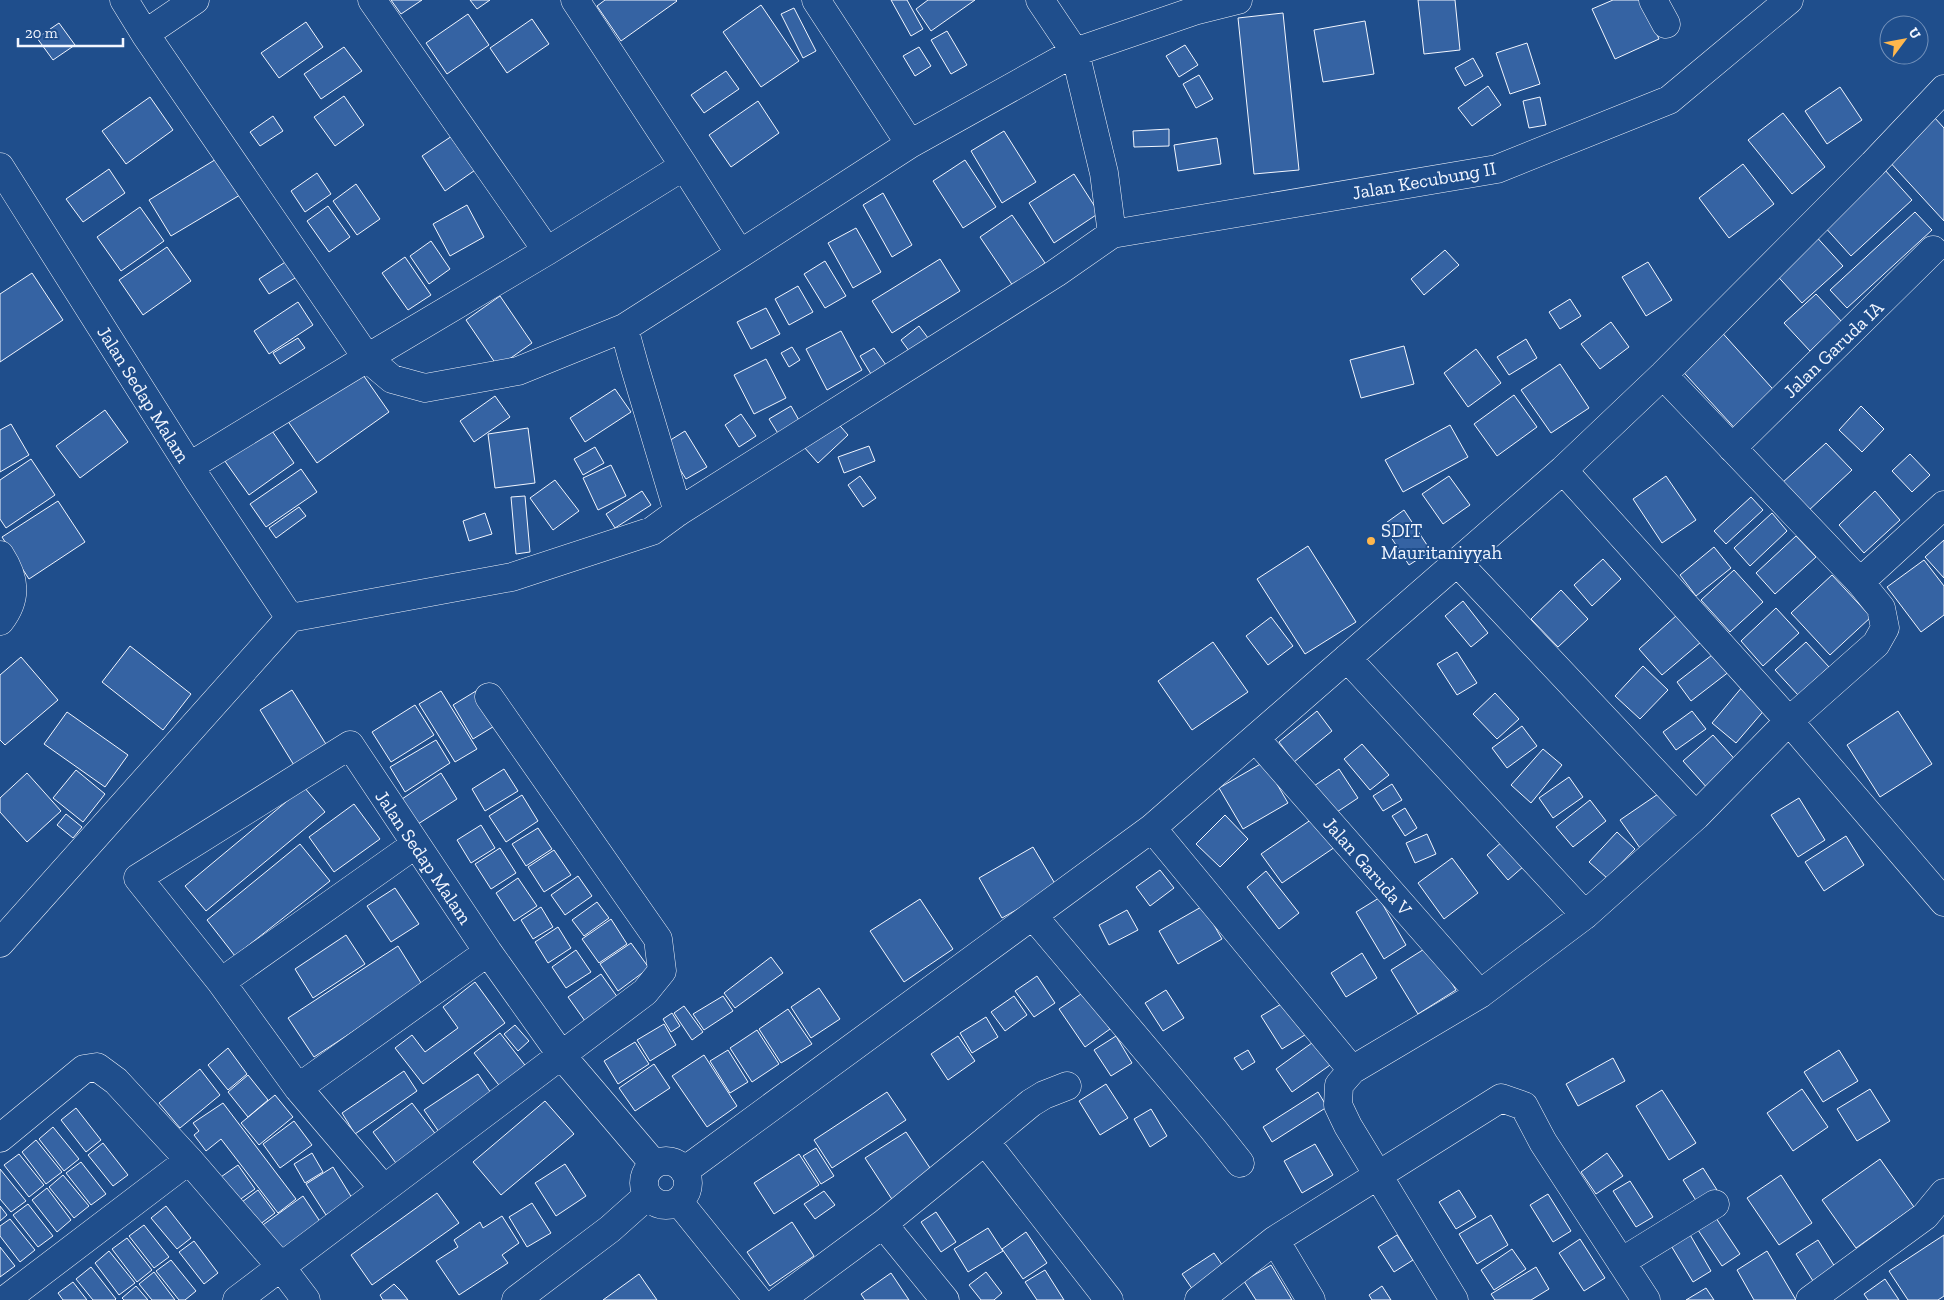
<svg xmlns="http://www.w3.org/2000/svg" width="1944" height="1300" font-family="'Zilla Slab',serif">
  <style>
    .building { fill: #3563a3; stroke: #f2f6ff }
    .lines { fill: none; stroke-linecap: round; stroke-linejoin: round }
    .street-casing { stroke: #f2f6ff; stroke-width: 29 }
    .street { stroke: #1f4e8c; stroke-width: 28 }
    .poi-dot { fill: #ffb74d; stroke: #1f4e8c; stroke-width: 2 }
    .labels { text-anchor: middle; stroke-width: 4; stroke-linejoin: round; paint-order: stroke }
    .street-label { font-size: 19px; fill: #f2f6ff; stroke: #1f4e8c }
    .poi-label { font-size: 19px; fill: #f2f6ff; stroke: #1f4e8c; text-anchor: start }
  </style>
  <rect width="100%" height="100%" fill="#1f4e8c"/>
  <path class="building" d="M391,0H422L401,14Z
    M470,0H490L477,9Z
    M605,0H676L677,1L621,41L597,6Z
    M891,0H907L923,29L911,36Z
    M928,0H975L931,31L916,9Z
    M1418,0H1455L1460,50L1424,54Z
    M1613,0H1642L1659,39L1615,59L1592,9Z
    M761,5L799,61L761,87L723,32Z
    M794,8L816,51L803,58L781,14Z
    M1283,13L1299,170L1254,174L1238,18Z
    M468,14L489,45L447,74L426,43Z
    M532,19L549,44L507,73L490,48Z
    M1365,21L1374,74L1323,82L1314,30Z
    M306,22L323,47L279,78L261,53Z
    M59,23L75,45L53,60L37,38Z
    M947,31L967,65L951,74L931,40Z
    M1527,43L1540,84L1510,94L1496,53Z
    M1185,45L1198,65L1179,77L1166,56Z
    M344,47L362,71L321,99L304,74Z
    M919,47L931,66L915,76L903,56Z
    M1473,58L1483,76L1465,86L1455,68Z
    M726,71L739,89L704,113L691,95Z
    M1199,75L1213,99L1196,108L1183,84Z
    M1488,86L1501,105L1472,126L1458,108Z
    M1840,87L1862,120L1827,144L1805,111Z
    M344,96L364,125L335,146L314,117Z
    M150,97L173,130L126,164L102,131Z
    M1540,97L1546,125L1529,128L1523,101Z
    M758,101L779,133L731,167L709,135Z
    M1783,113L1825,167L1792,194L1748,140Z
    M273,116L283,131L260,146L250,132Z
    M1934,117L1944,128V221L1887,159Z
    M1169,129V146L1134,147L1133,131Z
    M1004,131L1036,182L1002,203L971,151Z
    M458,132L481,166L445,191L422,156Z
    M1217,138L1221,164L1178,171L1174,145Z
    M218,158L240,195L171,236L149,200Z
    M965,160L996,207L963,228L933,181Z
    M1743,164L1774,204L1729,238L1699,198Z
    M109,169L125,193L83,222L66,199Z
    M1884,169L1912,200L1851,256L1823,225Z
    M317,173L331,194L305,212L291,191Z
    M1074,174L1099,213L1054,243L1029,203Z
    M356,184L380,219L357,235L333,201Z
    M883,193L912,245L892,257L863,205Z
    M467,205L484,237L450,256L433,224Z
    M328,206L350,237L329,252L307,221Z
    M140,207L164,241L121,271L97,237Z
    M1915,212L1932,230L1847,308L1830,290Z
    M1012,215L1045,263L1013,286L980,237Z
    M856,228L881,272L853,288L828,243Z
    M1812,232L1843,266L1802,303L1772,270Z
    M431,241L450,269L429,284L410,256Z
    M167,247L191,281L143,315L119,280Z
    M1445,250L1459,265L1424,295L1411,279Z
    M405,257L431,295L408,310L382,273Z
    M290,259L300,275L269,294L259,279Z
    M940,259L960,291L892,333L872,301Z
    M825,261L846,296L825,308L804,274Z
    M1648,262L1672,300L1646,316L1622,277Z
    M32,273L63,320L0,362V294Z
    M798,286L813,312L789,325L775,299Z
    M1816,294L1842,322L1810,351L1784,323Z
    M500,296L532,343L498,367L466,320Z
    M1570,299L1581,316L1560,329L1549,312Z
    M298,302L313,325L269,354L254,331Z
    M766,308L780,334L751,349L737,322Z
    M1611,322L1629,347L1600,369L1581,344Z
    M919,326L934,346L915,359L901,340Z
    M1718,328L1780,397L1740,434L1677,365Z
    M841,331L862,370L827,390L806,349Z
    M298,338L305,348L280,364L273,353Z
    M1526,339L1537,358L1509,375L1497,357Z
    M1404,346L1414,384L1361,398L1350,360Z
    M792,347L800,360L789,367L781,353Z
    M874,348L886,365L871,374L860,356Z
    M1476,349L1501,383L1468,407L1444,373Z
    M766,359L786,398L754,414L734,375Z
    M1560,364L1589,408L1551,433L1521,390Z
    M359,369L389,412L317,463L287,420Z
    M615,389L631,412L585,442L570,418Z
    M1514,395L1537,427L1497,456L1474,424Z
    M495,396L510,417L474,442L460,421Z
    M791,406L800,422L779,435L769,419Z
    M1861,406L1884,429L1862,452L1839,430Z
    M105,410L128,442L80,478L56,446Z
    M741,414L756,436L739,447L725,425Z
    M834,419L848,435L818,463L804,447Z
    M11,424L29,455L0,472V430Z
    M268,425L294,463L249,495L222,457Z
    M1450,425L1468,457L1403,492L1385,460Z
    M528,428L535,483L495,488L488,434Z
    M685,431L707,467L686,479L664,444Z
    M1826,443L1852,470L1807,512L1782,483Z
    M869,446L875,461L844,473L838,457Z
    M595,447L604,463L583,475L574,459Z
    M1910,454L1930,475L1912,492L1892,471Z
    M31,459L55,495L6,528L0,519V480Z
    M611,465L626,496L598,510L583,478Z
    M301,469L317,492L266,527L250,504Z
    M860,476L876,498L863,507L848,485Z
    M1449,476L1470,505L1443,524L1422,494Z
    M1666,476L1696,520L1662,543L1633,499Z
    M555,480L579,511L553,530L530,498Z
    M642,491L651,505L615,528L606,514Z
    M1875,491L1900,520L1864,553L1839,525Z
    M525,496L530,552L516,554L511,497Z
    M1751,497L1763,510L1726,544L1714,531Z
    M58,501L85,542L29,579L2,537Z
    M299,507L306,516L276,538L269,528Z
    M1404,510L1431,551L1409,565L1383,525Z
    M485,513L492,534L469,541L463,521Z
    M1772,513L1787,531L1750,566L1734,548Z
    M1796,536L1816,557L1775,594L1756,573Z
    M1944,540V578L1925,557Z
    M1308,546L1356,622L1305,654L1257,579Z
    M1714,547L1731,568L1696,596L1680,575Z
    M1603,559L1621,579L1592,606L1574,585Z
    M1924,560L1944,586V615L1921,632L1887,587Z
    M1734,570L1763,602L1730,632L1701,600Z
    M1832,575L1871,617L1830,655L1791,613Z
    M1561,590L1588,619L1558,647L1531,619Z
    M1463,601L1488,633L1471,647L1445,616Z
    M1776,608L1799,633L1763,666L1741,641Z
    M1677,615L1701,642L1662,675L1639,649Z
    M1271,617L1293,646L1268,665L1246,636Z
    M1213,642L1248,692L1192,730L1158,681Z
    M1806,642L1829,667L1798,695L1775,670Z
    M130,646L191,694L163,730L102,682Z
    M1457,652L1477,683L1457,695L1437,664Z
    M1716,652L1730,671L1691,701L1677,682Z
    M21,657L58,700L5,745L0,740V675Z
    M1643,666L1668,690L1640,719L1615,696Z
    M1743,686L1767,707L1736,743L1712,723Z
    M292,690L329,749L297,770L260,710Z
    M441,691L477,749L455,762L419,704Z
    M476,691L496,725L473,739L453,705Z
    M1495,693L1519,719L1497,739L1473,714Z
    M415,705L434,735L391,762L372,732Z
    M1317,711L1332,731L1294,762L1279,742Z
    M1692,711L1706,729L1676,750L1663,732Z
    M1898,711L1932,764L1880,797L1847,745Z
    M67,712L128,755L105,787L44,744Z
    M1522,726L1537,746L1507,768L1492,748Z
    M1713,735L1739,764L1709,790L1683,761Z
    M436,740L450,763L405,792L390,767Z
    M1362,744L1389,775L1370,790L1344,759Z
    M1543,749L1562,765L1531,803L1511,785Z
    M1264,762L1288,803L1243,829L1219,788Z
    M504,769L518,791L485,811L472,789Z
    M1339,769L1358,798L1334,814L1314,786Z
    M76,770L105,794L83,822L53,798Z
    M27,773L61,811L27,842L0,812V798Z
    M441,773L457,799L418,824L402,799Z
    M1569,777L1583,797L1553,818L1539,798Z
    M1392,784L1402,800L1383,811L1373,796Z
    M304,787L325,812L206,911L185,886Z
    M1661,792L1681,820L1640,848L1620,820Z
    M522,795L538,821L506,842L489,816Z
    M1799,798L1825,840L1798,857L1771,815Z
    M1590,800L1606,821L1573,847L1556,827Z
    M354,804L380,839L334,872L309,837Z
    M1405,808L1417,828L1405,836L1392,816Z
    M66,814L82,827L73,838L57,825Z
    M1225,815L1248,839L1220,867L1196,844Z
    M1318,815L1338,845L1282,883L1261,854Z
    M481,825L495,848L471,863L457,840Z
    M538,828L552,849L526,866L512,844Z
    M1617,832L1635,849L1607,878L1589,862Z
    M1427,834L1436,854L1415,863L1406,843Z
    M1846,836L1864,865L1824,891L1805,862Z
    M1503,841L1524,866L1508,880L1487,855Z
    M300,844L330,881L235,956L207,920Z
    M1033,847L1057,887L1002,918L979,878Z
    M500,848L516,873L491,889L475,864Z
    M554,850L571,875L544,892L528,867Z
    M1452,858L1478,893L1444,919L1418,883Z
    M1160,870L1174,888L1150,906L1136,887Z
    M1266,871L1299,913L1279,929L1247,887Z
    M578,876L592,896L565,915L551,895Z
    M518,878L537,906L514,921L496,893Z
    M395,888L419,924L391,942L367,906Z
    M1379,898L1406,945L1384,959L1356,912Z
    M920,899L953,949L904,982L870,931Z
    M597,902L609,918L584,936L572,920Z
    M1203,906L1222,939L1178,964L1159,931Z
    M541,907L553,927L533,939L521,920Z
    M1127,910L1138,930L1109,945L1099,925Z
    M611,919L627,944L599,963L582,939Z
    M558,927L571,948L548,963L535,942Z
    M346,935L365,964L313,998L295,969Z
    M631,943L649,968L618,991L600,964Z
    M398,946L423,986L314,1057L288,1018Z
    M1429,946L1456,990L1418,1014L1391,970Z
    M576,950L591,972L566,988L552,967Z
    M1362,953L1377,978L1346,997L1331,973Z
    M771,957L783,973L735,1008L724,993Z
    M601,974L618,998L585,1021L568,997Z
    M1037,976L1055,1003L1034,1017L1015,991Z
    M475,982L505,1023L423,1084L395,1048L412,1035L425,1052L458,1028L443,1007Z
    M819,988L840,1019L811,1038L791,1007Z
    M1166,990L1184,1018L1163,1031L1145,1003Z
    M1084,992L1110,1029L1085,1047L1059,1009Z
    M723,996L733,1011L704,1030L693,1014Z
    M1014,996L1027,1015L1005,1031L991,1012Z
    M1288,1000L1308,1033L1282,1049L1261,1016Z
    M684,1006L703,1032L692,1040L674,1013Z
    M788,1009L812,1044L781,1063L759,1029Z
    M672,1013L680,1026L671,1032L663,1019Z
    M986,1017L998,1037L972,1053L960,1033Z
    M664,1024L676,1045L650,1061L637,1040Z
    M515,1025L529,1041L518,1051L504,1034Z
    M757,1030L779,1064L752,1082L730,1048Z
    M500,1033L531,1073L505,1093L474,1053Z
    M958,1036L975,1061L948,1080L931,1054Z
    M1116,1036L1132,1063L1111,1076L1094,1050Z
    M1316,1040L1333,1063L1292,1092L1276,1069Z
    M635,1042L649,1064L618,1084L604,1061Z
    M228,1048L247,1074L228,1090L208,1065Z
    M728,1050L748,1082L730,1093L710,1061Z
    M1248,1050L1255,1062L1242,1070L1234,1058Z
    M1839,1050L1858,1081L1823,1102L1804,1072Z
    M704,1055L737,1106L707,1127L672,1076Z
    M1613,1058L1625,1081L1578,1106L1566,1084Z
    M654,1064L670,1088L635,1111L619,1088Z
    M200,1069L220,1095L180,1128L159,1103Z
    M404,1071L417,1091L355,1134L342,1113Z
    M478,1074L493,1096L439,1132L424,1110Z
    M248,1075L268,1100L248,1117L228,1092Z
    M1106,1084L1128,1118L1100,1135L1079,1101Z
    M1802,1089L1828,1127L1793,1151L1767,1113Z
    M1870,1089L1890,1121L1857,1141L1837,1109Z
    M1662,1090L1696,1143L1669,1160L1636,1106Z
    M887,1092L906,1120L832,1168L814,1140Z
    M1318,1092L1327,1107L1272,1142L1263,1127Z
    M275,1095L293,1117L259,1145L241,1123Z
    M545,1101L574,1134L501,1195L473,1162Z
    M223,1103L296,1199L278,1213L221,1139L206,1151L194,1135L199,1131L193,1123Z
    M412,1103L440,1140L401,1170L373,1132Z
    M76,1108L101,1140L86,1152L61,1120Z
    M1151,1109L1167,1136L1150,1147L1134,1119Z
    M294,1121L312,1145L280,1168L263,1144Z
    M53,1127L79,1159L64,1171L39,1139Z
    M906,1132L936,1177L895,1204L865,1158Z
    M36,1140L62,1172L46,1184L22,1152Z
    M103,1143L128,1175L113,1186L88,1155Z
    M1315,1144L1333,1175L1302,1193L1284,1161Z
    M816,1148L834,1176L821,1184L803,1156Z
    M312,1153L323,1172L305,1183L294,1164Z
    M1607,1153L1623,1176L1596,1194L1581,1172Z
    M19,1154L44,1185L29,1197L4,1165Z
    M799,1154L819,1185L774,1214L754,1183Z
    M1880,1159L1914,1207L1856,1248L1822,1200Z
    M81,1162L106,1194L91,1205L66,1173Z
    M565,1164L586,1196L556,1216L535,1183Z
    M238,1165L255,1189L235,1203L218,1179Z
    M333,1167L352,1198L326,1215L306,1184Z
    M1703,1168L1717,1190L1697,1202L1683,1180Z
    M0,1169L26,1201L11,1212L0,1199Z
    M63,1175L89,1206L74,1218L49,1187Z
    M1781,1175L1812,1223L1779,1245L1747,1198Z
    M1630,1181L1653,1217L1636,1227L1613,1191Z
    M47,1188L71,1220L57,1232L32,1200Z
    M258,1190L275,1213L259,1225L242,1202Z
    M1459,1190L1476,1217L1456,1229L1439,1202Z
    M824,1191L835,1205L815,1219L804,1204Z
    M437,1193L459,1223L372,1285L351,1255Z
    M1548,1194L1571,1231L1553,1242L1530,1205Z
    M303,1196L327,1232L285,1260L260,1227Z
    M532,1203L551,1233L527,1247L509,1217Z
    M28,1204L53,1236L38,1247L13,1215Z
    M0,1206L7,1215L0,1221Z
    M166,1206L191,1238L177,1249L151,1218Z
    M936,1212L956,1242L941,1252L921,1222Z
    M1491,1215L1508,1245L1477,1264L1459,1234Z
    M1714,1215L1740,1254L1722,1266L1696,1227Z
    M502,1216L519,1243L502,1255L508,1263L459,1295L436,1261L458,1247L454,1240L480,1222L483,1228Z
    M10,1219L35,1250L20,1262L0,1236V1226Z
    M792,1222L814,1256L770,1286L747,1252Z
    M144,1225L169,1257L154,1268L129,1236Z
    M988,1228L1003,1251L968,1272L954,1249Z
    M1026,1232L1047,1263L1023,1279L1002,1249Z
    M1689,1233L1711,1271L1693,1282L1670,1244Z
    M1397,1235L1413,1260L1394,1272L1378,1247Z
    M1944,1235V1296L1938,1300H1908L1889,1271Z
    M127,1238L152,1270L137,1282L112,1249Z
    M1580,1239L1605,1278L1584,1291L1559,1253Z
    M1818,1240L1835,1267L1813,1281L1796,1254Z
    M194,1241L218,1273L204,1284L179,1252Z
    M0,1247L15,1266L0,1277Z
    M1512,1249L1526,1269L1494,1290L1481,1270Z
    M109,1251L135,1283L119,1295L95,1263Z
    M1767,1251L1796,1300H1754L1737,1270Z
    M1214,1253L1225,1269L1193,1290L1182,1274Z
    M171,1260L196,1291L185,1300H179L156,1271Z
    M1271,1265L1292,1300H1256L1244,1281Z
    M91,1267L116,1299L115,1300H93L76,1279Z
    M1536,1267L1549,1289L1531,1300H1495L1491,1294Z
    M1045,1270L1064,1300H1037L1025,1282Z
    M154,1272L175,1300H152L139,1284Z
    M986,1272L1002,1293L994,1300H981L969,1285Z
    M891,1273L909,1300H865L861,1294Z
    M639,1274L657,1300H603Z
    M1885,1279L1899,1300H1868L1864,1294Z
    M73,1282L87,1300H63L58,1293Z
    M394,1284L401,1291L408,1300H383L380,1295Z
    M136,1286L148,1300H124L122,1298Z
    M1382,1286L1391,1300H1372L1369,1295Z
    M1706,1288L1714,1300H1686Z"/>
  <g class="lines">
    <g class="street-casing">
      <path id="street" d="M124,0L145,34L367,358L190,466
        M372,0L547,251
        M575,0L684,166L547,251L367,358L392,379L425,388L518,371L624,328
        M816,0L910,144
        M1040,0L1075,52L1104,173L1112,234
        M1653,0L1666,24
        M145,34L195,0
        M684,166L740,254L910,144L1075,52L1194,11L1238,0
        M0,167L198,480L290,618
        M1732,448L1933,250
        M1563,470L1789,721L1944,902
        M678,512L635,368L624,328L740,254
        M0,555C15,578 18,598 0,621
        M1458,563L1696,816
        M1860,582L1944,505
        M1347,658L1585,915
        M1256,739L1480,994
        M1152,828L1352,1070
        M1034,917L1213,1129L1240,1163
        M0,943L290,618L512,577L652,531L678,512L1056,273L1112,234L1497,169L1669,100L1789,0
        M221,982L416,844
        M298,1088L488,952
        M0,1138L84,1069L97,1067L116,1081L189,1160L281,1267L306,1300
        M985,1141L1031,1103L1044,1095L1067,1086
        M644 1183a22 22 0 1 1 44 0a22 22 0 1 1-44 0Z
        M684,1171L1152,828L1563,470L1663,375L1873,164L1944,89
        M384,1189L645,992L662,971L658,939L489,697
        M679,1202L758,1300
        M883,1224L945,1300
        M1275,1240L1311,1300
        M1621,1262L1715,1204
        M5,1300L189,1160
        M237,1300L384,1189L298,1088L221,982L138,878L350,745L488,952L562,1056L654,1164
        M516,1300L610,1229L647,1196
        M780,1300L883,1224L985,1141L1109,1300
        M1199,1300L1275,1240L1501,1098L1524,1106L1543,1142L1646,1300
        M1454,1300L1348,1126L1338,1105L1339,1085L1352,1070L1480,994L1585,915L1696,816L1789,721L1876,644L1885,628L1881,608L1860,582L1663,375
        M1810,1300L1925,1216L1944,1193"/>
    </g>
    <use href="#street" class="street"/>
  </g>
  <circle class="poi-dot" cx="1371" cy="541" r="5"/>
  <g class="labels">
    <g class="street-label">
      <text transform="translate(1424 180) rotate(-10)" y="7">Jalan Kecubung II</text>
      <text transform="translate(1833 349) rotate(-44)" y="7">Jalan Garuda IA</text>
      <text transform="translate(144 394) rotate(58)" y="7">Jalan Sedap Malam</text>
      <text transform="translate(424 857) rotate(56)" y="7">Jalan Sedap Malam</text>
      <text transform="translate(1368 866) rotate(49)" y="7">Jalan Garuda V</text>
    </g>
    <g class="poi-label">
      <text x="1381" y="537">SDIT<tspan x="1381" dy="22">Mauritaniyyah</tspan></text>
    </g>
  </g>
  <g transform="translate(1904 40) rotate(58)"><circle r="24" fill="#1f4e8c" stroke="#7391ba"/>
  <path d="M0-4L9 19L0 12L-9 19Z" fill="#ffb74d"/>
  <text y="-8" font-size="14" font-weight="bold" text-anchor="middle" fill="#f2f6ff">U</text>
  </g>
  <path d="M18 38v8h105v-8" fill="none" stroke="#f2f6ff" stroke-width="2.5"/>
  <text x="25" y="38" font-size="15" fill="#f2f6ff" stroke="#1f4e8c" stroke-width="4" paint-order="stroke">20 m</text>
</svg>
